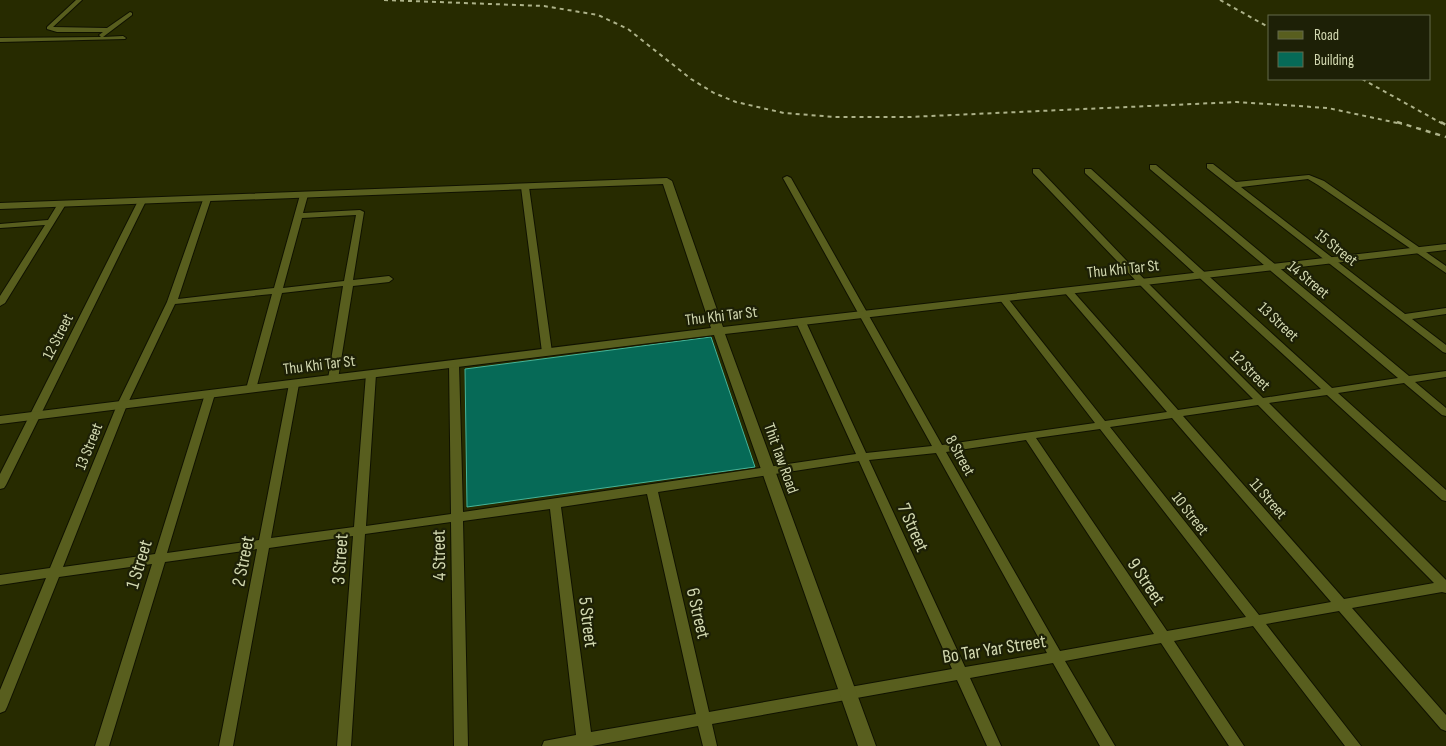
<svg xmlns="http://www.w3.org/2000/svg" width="1446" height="746" font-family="'Sofia Sans Condensed',sans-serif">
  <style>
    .building { fill: #066a57; stroke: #45b49a }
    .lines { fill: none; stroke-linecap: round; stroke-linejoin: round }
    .street-casing { stroke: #101200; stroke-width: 2 }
    .secondary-casing { stroke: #101200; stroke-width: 2 }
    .street { fill: #585e1e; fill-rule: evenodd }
    .secondary { fill: #585e1e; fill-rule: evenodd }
    .rail-far1 { stroke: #adb289; stroke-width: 2; stroke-dasharray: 4 4; stroke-linecap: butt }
    .rail { stroke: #adb289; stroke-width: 2.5; stroke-dasharray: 5 5; stroke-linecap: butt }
    .labels { text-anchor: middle; stroke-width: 4.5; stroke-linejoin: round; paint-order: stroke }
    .street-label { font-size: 16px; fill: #d2d8b0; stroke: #1d2006 }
    .near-street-label { font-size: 19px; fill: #d2d8b0; stroke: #1d2006 }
  </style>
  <rect width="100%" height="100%" fill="#272b00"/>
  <path class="building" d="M711,337L755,467L467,507L465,369Z"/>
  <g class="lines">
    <g class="street-casing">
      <path id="street" d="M76,0H82L53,27L107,28L130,12L132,13V15L103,37L123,36L126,38L125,39L0,42V38L101,37L99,35L103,32H57L47,29V27Z
        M1207,164H1213L1236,182L1309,175L1324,181L1446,266V273L1318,185L1308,179L1241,187L1405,314L1446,308V314L1412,319L1446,345V353L1443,352L1231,187L1207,168Z
        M1150,165H1156L1409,376L1446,371V377L1415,382L1446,408V416L1442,415L1404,383L1338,393L1446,490V501L1442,500L1327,395L1269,403L1446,580V593L1442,592L1352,608L1446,715V731L1441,729L1339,611L1266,624L1361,746H1345L1253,626L1174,641L1244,746H1229L1161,643L1065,661L1115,746H1100L1053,663L970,678L1001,746H987L957,680L712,724L717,746H703L698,726L592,746H542L544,741L576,735L550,509L463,521L468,746H454L451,522L365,534L351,746H337L353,536L269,548L233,746H219L257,549L165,562L109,746H95L152,564L59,577L7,707L5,711L0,713V690L46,578L0,585V575L50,568L117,405L167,302L204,197H210L211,199L178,299L274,288L300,195L304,193L308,195L303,213L360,210L364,212L353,280L389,276L393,279L389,282L353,286L338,379L333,382L328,379L343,286L282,293L256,389L251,392L246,389L272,294L175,304L127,405L63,567L155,554L205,394L210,391L215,394L167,553L259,540L289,384L294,381L299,384L271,538L354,527L366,374L371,371L376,374L366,526L451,514L449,364L454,361L459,364L463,512L856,454L796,322L801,319L806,322L866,453L932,446L783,178L787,176L791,178L942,445L1095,423L1000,300L998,298L1000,296H1006L1105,421L1167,412L1065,293L1064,291L1065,289H1071L1178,410L1253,399L1140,285L1033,173V169H1039L1146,281L1263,398L1321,389L1085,173V169H1091L1332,388L1398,378L1150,169ZM356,215L344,281L283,288L302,218ZM1258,405L1434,583L1344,599L1183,416ZM1172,418L1331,602L1259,615L1110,427ZM1100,429L1246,617L1167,631L1036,438ZM1026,440L1154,634L1060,651L946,452ZM936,453L1047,653L965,667L869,460ZM859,461L952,669L709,712L658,492ZM647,494L696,714L591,732L561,507Z
        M522,185H525L529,187L552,352L547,355L542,352L521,187Z
        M139,199H145L146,201L6,485L4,488L0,489V474Z
        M59,202H65L66,204L5,303L0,306V296L45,225L0,228V224L48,220Z"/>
    </g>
    <g class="secondary-casing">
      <path id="secondary" d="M667,178L672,181L723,327L1446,244V250L725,334L876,746H858L714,335L0,424V416L711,328L663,184L0,209V203Z"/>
    </g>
    <use href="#street" class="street"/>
    <use href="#secondary" class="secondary"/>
    <path class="rail-far1" d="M384,0L544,6L598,15L628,29L691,79L714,93L736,102L784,113L835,117H909L1237,102L1328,108L1402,124
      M1220,0L1270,28
      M1362,79L1443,124"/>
    <path class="rail" d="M1397,122L1446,137
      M1441,122L1446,125"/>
  </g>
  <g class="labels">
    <g class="street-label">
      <text transform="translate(1337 247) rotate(38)" y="6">15 Street</text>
      <text transform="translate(1123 268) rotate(-6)" y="6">Thu Khi Tar St</text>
      <text transform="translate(1309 279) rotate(40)" y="6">14 Street</text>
      <text transform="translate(721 315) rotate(-7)" y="6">Thu Khi Tar St</text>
      <text transform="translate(1279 321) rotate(43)" y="6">13 Street</text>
      <text transform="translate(57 336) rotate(-63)" y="6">12 Street</text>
      <text transform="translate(319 364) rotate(-7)" y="6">Thu Khi Tar St</text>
      <text transform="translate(1251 370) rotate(45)" y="6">12 Street</text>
      <text transform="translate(88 446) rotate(-68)" y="6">13 Street</text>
      <text transform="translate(961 455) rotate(61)" y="6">8 Street</text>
      <text transform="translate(782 458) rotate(70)" y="6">Thit Taw Road</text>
      <text transform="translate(1269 498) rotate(49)" y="6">11 Street</text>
      <text transform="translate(1191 513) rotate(52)" y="6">10 Street</text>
    </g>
    <g class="near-street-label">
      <text transform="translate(914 527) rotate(66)" y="7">7 Street</text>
      <text transform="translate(438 555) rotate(-91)" y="7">4 Street</text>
      <text transform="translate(339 559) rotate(-86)" y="7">3 Street</text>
      <text transform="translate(242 561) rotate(-79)" y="7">2 Street</text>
      <text transform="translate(138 564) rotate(-73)" y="7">1 Street</text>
      <text transform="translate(1147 581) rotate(56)" y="7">9 Street</text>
      <text transform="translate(699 613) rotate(77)" y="7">6 Street</text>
      <text transform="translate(589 622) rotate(83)" y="7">5 Street</text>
      <text transform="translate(994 648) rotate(-9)" y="7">Bo Tar Yar Street</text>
    </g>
  </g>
  <rect x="1268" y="15" width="162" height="65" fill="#1d2006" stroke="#656a4a"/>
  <rect x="1278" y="31" width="25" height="8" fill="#585e1e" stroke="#656a4a"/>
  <text x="1314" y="40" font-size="15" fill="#d2d8b0">Road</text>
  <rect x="1278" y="52" width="25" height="15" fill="#066a57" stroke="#656a4a"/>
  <text x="1314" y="65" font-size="15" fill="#d2d8b0">Building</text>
</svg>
